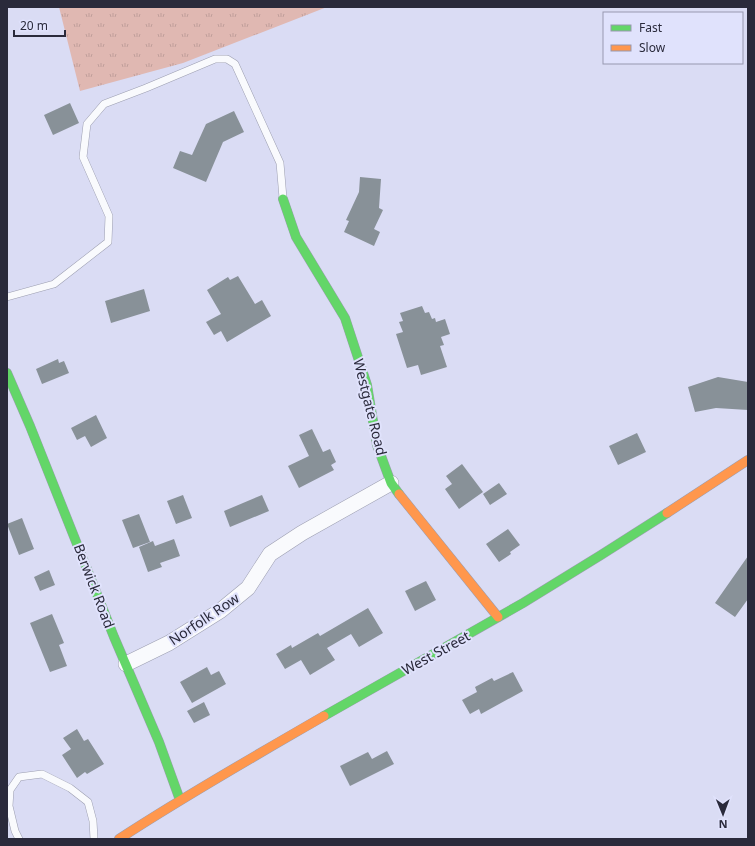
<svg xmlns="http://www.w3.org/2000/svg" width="755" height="846" font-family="'Noto Sans',sans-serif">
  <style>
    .park { fill: url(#park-tufts) }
    .building { fill: #889198 }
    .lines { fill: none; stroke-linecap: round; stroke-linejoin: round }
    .lane-casing { stroke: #9c9eb0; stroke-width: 8 }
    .street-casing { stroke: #9c9eb0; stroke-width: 16 }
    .fast-casing { stroke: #9c9eb0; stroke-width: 10 }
    .slow-casing { stroke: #9c9eb0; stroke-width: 10 }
    .lane { stroke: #f9fafd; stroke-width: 7 }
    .street { stroke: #f9fafd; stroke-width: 15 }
    .fast { stroke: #63d668; stroke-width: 9 }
    .slow { stroke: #ff974d; stroke-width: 9 }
    .labels { text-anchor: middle; stroke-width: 4; stroke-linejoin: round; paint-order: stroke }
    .street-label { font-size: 14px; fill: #2a2a3b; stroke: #e0e2fc }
  </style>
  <defs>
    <pattern id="park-tufts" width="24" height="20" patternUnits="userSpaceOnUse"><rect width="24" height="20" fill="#e0b8b2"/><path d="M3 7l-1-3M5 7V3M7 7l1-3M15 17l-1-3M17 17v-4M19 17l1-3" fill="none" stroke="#c09e9a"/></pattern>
  </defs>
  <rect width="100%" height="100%" fill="#dadcf4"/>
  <path class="park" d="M59,7H327L183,63L80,91Z"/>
  <path class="building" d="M70,103L79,123L53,135L44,115Z
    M234,111L244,132L223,142L206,182L173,168L180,151L192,155L206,124Z
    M360,177L381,179L379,208L383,210L374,229L380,232L374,246L344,232L349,221L346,220L359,192Z
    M238,276L255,304L262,300L271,316L227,342L221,331L214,335L206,322L221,314L207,290L228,277L230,280Z
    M144,289L150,311L111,323L105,301Z
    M422,306L425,313L429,312L432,319L435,318L436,322L445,319L450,334L441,337L444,345L440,346L447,367L421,375L418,365L407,368L396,334L403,332L399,322L403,321L400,313Z
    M58,359L59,363L64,361L69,373L42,384L36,369Z
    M718,377L748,382V410L716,408L695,412L688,387Z
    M96,415L107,438L91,447L85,436L77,440L71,428Z
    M312,429L323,452L330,449L336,462L331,465L334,470L299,488L288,466L309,456L299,435Z
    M637,433L646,452L618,465L609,446Z
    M462,464L483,492L459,509L445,489L452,484L446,476Z
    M499,483L507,494L490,505L483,494Z
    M183,495L192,518L176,524L167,501Z
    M262,495L269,511L230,527L224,511Z
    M139,514L150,542L133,548L122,520Z
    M22,518L34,549L19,555L7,524Z
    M508,529L520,545L510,552L511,554L499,562L486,544Z
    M174,539L180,556L160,563L162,567L148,572L139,547L153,541L155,546Z
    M748,556V599L735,617L715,603Z
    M49,570L55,585L40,591L34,577Z
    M426,581L436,600L415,611L405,591Z
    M368,608L383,633L359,647L351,634L327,648L335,660L310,675L301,660L285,669L276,654L291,645L292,648L318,633L320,636Z
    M52,614L64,643L59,645L67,666L50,672L30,623Z
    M207,667L211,675L219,671L226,684L192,703L180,682Z
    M513,672L523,691L481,714L479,709L470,714L462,700L477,692L475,687L492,678L494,681Z
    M204,702L210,715L194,723L187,711Z
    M77,729L84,741L88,739L104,764L87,774L85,772L77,778L62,755L71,749L63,738Z
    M387,751L394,764L350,786L340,766L368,752L372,759Z"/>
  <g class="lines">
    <g class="lane-casing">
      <path id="lane" d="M7,297L54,284L108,242L109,216L83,157L87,124L104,104L146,88L215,59H227L235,64L280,163L283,198
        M19,839L15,831L9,806L10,790L19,777L42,774L70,788L88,802L93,821L94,839"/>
    </g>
    <g class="street-casing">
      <path id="street" d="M126,664L169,643L220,611L248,588L270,554L302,533L391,483"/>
    </g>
    <g class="fast-casing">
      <path id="fast" d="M283,199L296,237L345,318L367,385L377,445L391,483L399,494
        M7,373L30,426L114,637L159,742L180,800
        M324,716L523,603L601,555L667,513"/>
    </g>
    <g class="slow-casing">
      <path id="slow" d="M399,494L498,617
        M667,513L748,460
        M119,839C186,795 255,756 324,716"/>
    </g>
    <use href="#lane" class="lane"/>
    <use href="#street" class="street"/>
    <use href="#fast" class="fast"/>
    <use href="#slow" class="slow"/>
  </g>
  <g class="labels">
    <g class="street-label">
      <text transform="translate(370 407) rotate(76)" y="5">Westgate Road</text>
      <text transform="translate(94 586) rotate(69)" y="5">Berwick Road</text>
      <text transform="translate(204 619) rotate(-34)" y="5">Norfolk Row</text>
      <text transform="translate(436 653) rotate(-29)" y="5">West Street</text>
    </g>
  </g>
  <rect width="755" height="846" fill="none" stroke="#2a2a3b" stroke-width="16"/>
  <rect x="603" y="12" width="140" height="52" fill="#e0e2fc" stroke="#9798af"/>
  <rect x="611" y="25" width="20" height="6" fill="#63d668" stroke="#9798af"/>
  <text x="639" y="32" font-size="12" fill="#2a2a3b">Fast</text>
  <rect x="611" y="45" width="20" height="6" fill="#ff974d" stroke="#9798af"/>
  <text x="639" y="52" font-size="12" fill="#2a2a3b">Slow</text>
  <g transform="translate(723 814) rotate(179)" stroke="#e0e2fc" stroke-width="3" paint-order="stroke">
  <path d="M0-3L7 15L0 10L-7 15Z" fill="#2a2a3b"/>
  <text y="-6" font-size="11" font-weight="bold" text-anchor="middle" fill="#2a2a3b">N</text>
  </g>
  <path d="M14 30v6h51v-6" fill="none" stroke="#2a2a3b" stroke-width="2"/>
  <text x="20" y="30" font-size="12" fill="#2a2a3b" stroke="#e0e2fc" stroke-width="3" paint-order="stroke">20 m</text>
</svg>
